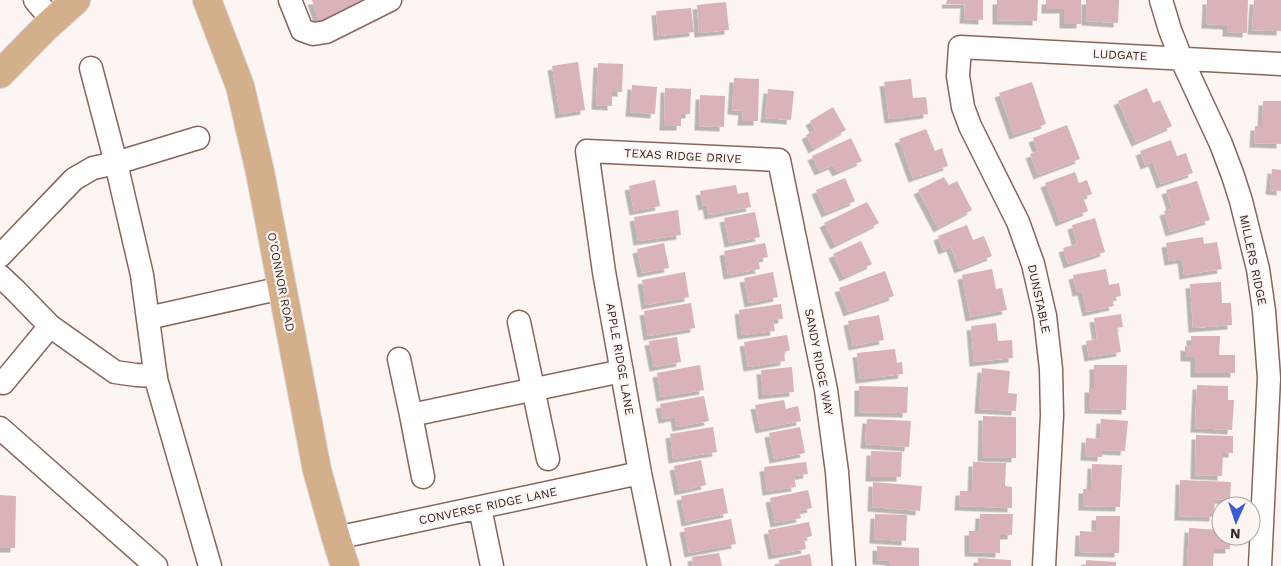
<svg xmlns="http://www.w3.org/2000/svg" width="1281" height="566" font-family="'Work Sans',sans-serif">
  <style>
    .building { fill: #dab3b8; filter: url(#shadow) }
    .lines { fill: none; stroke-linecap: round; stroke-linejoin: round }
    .minor-casing { stroke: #87655c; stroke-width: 25 }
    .major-casing { stroke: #d6d4d3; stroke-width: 30 }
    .minor { stroke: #fff; stroke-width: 22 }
    .major { stroke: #d4af8c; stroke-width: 28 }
    .labels { text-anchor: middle; stroke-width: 4.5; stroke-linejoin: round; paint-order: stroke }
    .street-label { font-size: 12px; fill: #342622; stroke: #fdf5f2 }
  </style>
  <defs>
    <filter id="shadow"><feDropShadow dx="-4.5" dy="4.5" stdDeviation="0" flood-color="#0004"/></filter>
  </defs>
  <rect width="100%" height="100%" fill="#fdf5f2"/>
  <path class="building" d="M312,0H378L319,21Z
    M947,0H983V20L964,19L965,4H946Z
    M997,0H1038L1037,21L997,20Z
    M1046,0H1081V24H1064V9H1046Z
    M1086,0H1119L1118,23L1086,21Z
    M1207,0H1248L1247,33L1227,32V25L1206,24Z
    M1254,0H1281V31L1252,30Z
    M726,2L729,30L699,33L697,5Z
    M691,8L694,32L658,36L656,11Z
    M578,62L585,110L560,114L552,66Z
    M598,63L623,64L622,92H612V106L596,105Z
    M734,78L759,79L758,121H742L743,111L732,110Z
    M911,79L913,98L926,97L928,114L889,119L884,82Z
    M1032,82L1046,124L1014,135L999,93Z
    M632,85L657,87L655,114L630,112Z
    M665,88L691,89L690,114H681V126H664Z
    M1147,88L1153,103L1160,100L1172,126L1136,142L1118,101Z
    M768,89L794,91L791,120L765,118Z
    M700,95L725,96L724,127L699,126Z
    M1263,101H1281V144L1254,143L1255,126H1262Z
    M833,107L846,130L813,149L806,135L815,130L810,121Z
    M1067,125L1080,159L1038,175L1030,154L1038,151L1033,138Z
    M926,129L935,151L942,148L948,166L913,178L899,139Z
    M851,138L862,161L837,172L833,165L819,171L812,156Z
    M1171,140L1177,156L1186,153L1193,173L1161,184L1153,162L1145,165L1140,151Z
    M1272,169L1281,170V191L1270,190Z
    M1075,172L1079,183L1087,180L1092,194L1083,197L1088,211L1060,222L1045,183Z
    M944,177L949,185L957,181L972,210L938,228L918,190Z
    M845,178L855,201L826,213L816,190Z
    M655,180L660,206L634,211L629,186Z
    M1197,181L1210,220L1170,232L1164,211L1172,209L1166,190Z
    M736,185L738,194L748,192L751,207L709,215L707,205L703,206L700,191Z
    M867,202L879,223L835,245L824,223Z
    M678,210L681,235L638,241L634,217Z
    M755,212L760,237L729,243L724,218Z
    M1095,218L1105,252L1068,264L1063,248L1077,244L1072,225Z
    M967,225L973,240L984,236L992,256L959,269L951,247L943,250L938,236Z
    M1203,237L1204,244L1217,242L1222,269L1184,275L1182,259L1169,261L1166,243Z
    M861,241L872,264L844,277L833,254Z
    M664,243L669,268L642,273L637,249Z
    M765,243L768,257L758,259L760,269L728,275L724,251Z
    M992,269L996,289L1002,288L1007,310L970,317L962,275Z
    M1106,269L1109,285L1119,283L1121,296L1112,298L1114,306L1087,312L1082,291L1077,292L1073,275Z
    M885,271L894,296L848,312L839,288Z
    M685,272L689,297L646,305L642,280Z
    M773,272L778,297L749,303L744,278Z
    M1221,282L1222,303H1231L1232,325L1193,328L1190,284Z
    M691,303L695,328L648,336L644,311Z
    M781,304L783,319L773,320L775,331L742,335L739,310Z
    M1121,314L1123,327L1117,328L1121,352L1089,357L1086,341L1097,339L1094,318Z
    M879,315L884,340L853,346L848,321Z
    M996,323L998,341L1012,340L1013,358L974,362L971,326Z
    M787,335L790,350L784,352L785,361L748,367L744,342Z
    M1191,336H1220L1219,355H1235V373H1195V357H1185V346L1191,347Z
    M677,337L681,362L654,367L649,341Z
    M895,349L897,363L902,362L903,374L860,379L857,353Z
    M700,365L704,390L661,397L657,373Z
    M1094,365H1127L1126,410L1089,409V388H1094Z
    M792,367L794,392L763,395L761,370Z
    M982,368L1010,371L1008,393L1017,394L1016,411L979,409Z
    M1197,385L1228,386V400H1234L1232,430L1195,428Z
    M859,386L908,387L907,413L859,412Z
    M704,396L709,421L677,427L675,417L663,419L660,404Z
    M784,400L786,409L798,406L801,421L760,429L755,405Z
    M983,416L1016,417V458L982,457Z
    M867,419L911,421L909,447L865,444Z
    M1101,419L1128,421L1125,451L1102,450V457L1085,456L1086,438L1100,439Z
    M713,427L717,452L673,459L670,434Z
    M800,427L805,453L774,459L769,433Z
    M1196,435L1233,436V453H1223L1222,476L1195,475Z
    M871,451L902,452L901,477H870Z
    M701,460L706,485L679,491L674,466Z
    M806,462L808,474L794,476L796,487L767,491L764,467Z
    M973,462L1006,463L1005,486L1012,487V508L959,506L960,491H972Z
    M1092,464L1122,465L1120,507L1083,506V489H1091Z
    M1180,480L1231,482L1230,500L1215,499L1214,517L1179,516Z
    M873,482L922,486L920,511L872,507Z
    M723,488L728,513L686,522L681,496Z
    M808,490L812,508L799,511L801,518L775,523L770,498Z
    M0,495L16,496L15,548H0Z
    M875,514L907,515L906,541L874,539Z
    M980,514H1013L1012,535H1000V553L969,552V531H979Z
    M1096,516H1120L1119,553L1079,552L1080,531L1096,532Z
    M731,519L736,544L689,553L684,528Z
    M809,522L812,536L804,538L806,549L773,555L768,530Z
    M1189,528L1221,530V536H1230V549H1214L1213,566H1187Z
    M877,546L919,548V566H890V561L877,560Z
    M719,553L722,566H693L692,557Z
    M810,554L812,566H780L779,560Z
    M978,558L1011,560V566H978Z
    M1086,560L1116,562V566H1086Z"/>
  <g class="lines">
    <g class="minor-casing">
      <path id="minor" d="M35,0L53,21
        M290,0L302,30L313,34L326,32L390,0
        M1161,0L1170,30L1181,58L1221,144L1233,176L1241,201L1258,269L1264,311L1269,378L1260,566
        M91,68L116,163L198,138
        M0,256L74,179L93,168L116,163L142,275L156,379L210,566
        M0,276L15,290L50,326L3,383
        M148,318L282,288
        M519,322L548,459
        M50,326L115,372L136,375L156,376
        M399,359L411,415
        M0,428L156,566
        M423,477L411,415L622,371
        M480,508L492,566
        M336,538L640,473
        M659,566L640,473L604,272L587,151L779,160L826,390L837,472L844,566
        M1044,566L1052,416L1051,369L1045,316L1033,264L1018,222L970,126L963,107L958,76L960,47L1281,64"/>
    </g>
    <g class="major-casing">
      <path id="major" d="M207,0L240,86L260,172L317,470L336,538L345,566
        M0,74L46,27L76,0"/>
    </g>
    <use href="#minor" class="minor"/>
    <use href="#major" class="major"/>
  </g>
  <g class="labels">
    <g class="street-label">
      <text transform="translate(1120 55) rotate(3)" y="4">LUDGATE</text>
      <text transform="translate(683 156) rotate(3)" y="4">TEXAS RIDGE DRIVE</text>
      <text transform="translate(1253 260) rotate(78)" y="4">MILLERS RIDGE</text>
      <text transform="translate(281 282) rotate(79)" y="4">O'CONNOR ROAD</text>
      <text transform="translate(1039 299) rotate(78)" y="4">DUNSTABLE</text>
      <text transform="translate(620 359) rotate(80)" y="4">APPLE RIDGE LANE</text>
      <text transform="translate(819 362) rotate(79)" y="4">SANDY RIDGE WAY</text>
      <text transform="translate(488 506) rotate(-12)" y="4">CONVERSE RIDGE LANE</text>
    </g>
  </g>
  <g transform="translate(1236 521) rotate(183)"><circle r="24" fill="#fdf5f2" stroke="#ada29f"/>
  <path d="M0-4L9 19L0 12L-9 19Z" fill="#3c5cce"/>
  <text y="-8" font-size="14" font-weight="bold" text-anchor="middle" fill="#342622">N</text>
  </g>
</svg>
